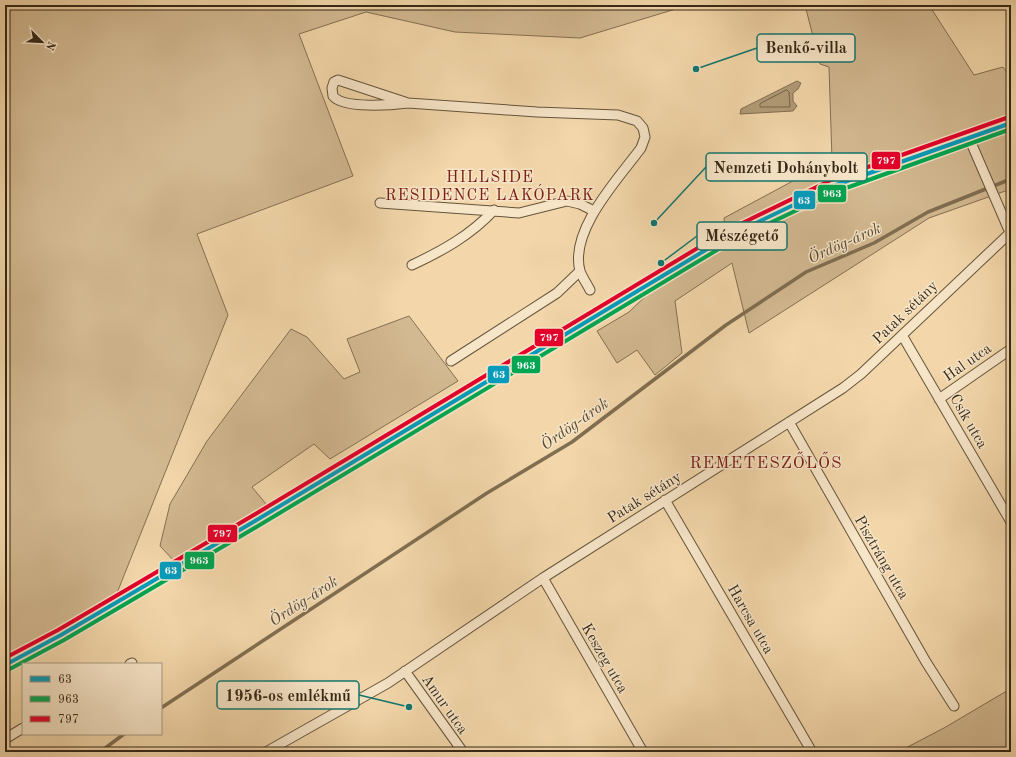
<svg xmlns="http://www.w3.org/2000/svg" width="1016" height="757" font-family="'Old Standard TT',serif">
  <style>
    .green { fill: #d3b991; stroke: #847054 }
    .water { fill: #b29c78; stroke: #806e51 }
    .lines { fill: none; stroke-linecap: round; stroke-linejoin: round }
    .shore { stroke: #746248; stroke-width: 1 }
    .stream { stroke: #806e51; stroke-width: 3.5 }
    .minor-casing { stroke: #64543c; stroke-width: 11 }
    .tertiary-casing { stroke: #64543c; stroke-width: 13 }
    .minor { stroke: #f7e5c8; stroke-width: 9 }
    .tertiary { stroke: #f7e5c8; stroke-width: 11 }
    .bus-1-casing { stroke: #f7e5c8; stroke-width: 7 }
    .bus-2-casing { stroke: #f7e5c8; stroke-width: 7 }
    .bus-3-casing { stroke: #f7e5c8; stroke-width: 7 }
    .bus-1 { stroke: #059cbc; stroke-width: 4 }
    .bus-2 { stroke: #00a651; stroke-width: 4 }
    .bus-3 { stroke: #e4002b; stroke-width: 4 }
    .labels { text-anchor: middle; stroke-width: 3; stroke-linejoin: round; paint-order: stroke }
    .street-label { font-size: 15px; fill: #352817; stroke: #f7e5c8 }
    .neighbourhood-label { font-size: 16px; letter-spacing: 1px; fill: #7a1f14; stroke: #f7e5c8 }
    .water-label { font-size: 16px; font-style: italic; fill: #5a4b34; stroke: #f7e5c8 }
    .quarter-label { font-size: 17px; letter-spacing: 1px; fill: #7a1f14; stroke: #f7e5c8 }
    .leader { fill: none; stroke: #0f766e; stroke-width: 1.5 }
    .callout-dot { fill: #0f766e; stroke: #f7e5c8; stroke-width: 1.5 }
    .callout { fill: #f7e5c8; stroke: #0f766e; stroke-width: 1.5 }
    .callout-label { font-size: 16px; text-anchor: middle; font-weight: bold; fill: #352817 }
    .line-badge { stroke: #f7e5c8; stroke-width: 1.5 }
    .badge-label { font-size: 11px; text-anchor: middle; font-weight: bold; fill: #fff }
  </style>
  <rect width="100%" height="100%" fill="#f3d7aa"/>
  <filter id="stains"><feTurbulence type="fractalNoise" baseFrequency=".005" numOctaves="4"/><feColorMatrix values="0 0 0 0 .2 0 0 0 0 .09 0 0 0 0 .02 0 0 0 .5 -.17"/></filter>
  <radialGradient id="worn" r=".72"><stop offset=".6" stop-color="#630" stop-opacity="0"/><stop offset="1" stop-color="#630" stop-opacity=".3"/></radialGradient>
  <path class="green" d="M5,5H689L580,38L455,32L366,12L299,34L353,176L197,234L228,315L111,608L5,665Z
    M805,5H929L974,75L1003,67L1011,78V189L929,218L749,333L732,263L675,301L682,353L655,375L637,350L617,363L597,331L629,312L652,290L726,245L724,218L832,160L829,67L820,64Z
    M409,316L458,381L330,459L314,444L252,487L266,504L177,564L160,546L170,504L207,441L291,329L307,337L344,379L360,372L347,339Z
    M1011,690V752H898L944,728L1005,692Z"/>
  <path class="water" d="M797,81L801,83L798,89L793,93V101L797,106L793,111L740,114L741,109Z"/>
  <g class="lines">
    <path class="shore" d="M787,90L789,92L790,107H760V104Z"/>
    <path class="stream" d="M161,708L487,493L572,442L726,325L806,272L874,243L928,212L1011,179
      M100,752L124,734"/>
    <g class="minor-casing">
      <path id="minor" d="M408,103C392,105 343,109 333,96L332,88L334,82L338,80L408,103L537,112L618,115L637,121L643,128L645,137L641,148C619,178 569,230 580,271C582,277 587,284 590,290
        M969,138L1011,235
        M380,203L519,213L567,201L580,204L594,211
        M412,265C442,251 471,235 494,210
        M902,335L1011,522
        M451,361L557,293L580,271
        M939,399L1011,349
        M789,422L926,662L954,706
        M665,500L812,752
        M543,578L643,752
        M130,664L132,663
        M405,671L463,752
        M5,739L23,728
        M266,752L388,683L543,578L843,388L861,374L1011,232"/>
    </g>
    <g class="tertiary-casing">
      <path id="tertiary" d="M5,665L61,635L255,521L452,404L729,236L833,186L1011,123"/>
    </g>
    <use href="#minor" class="minor"/>
    <use href="#tertiary" class="tertiary"/>
    <g class="bus-1-casing">
      <path id="bus-1" d="M5,665L61,635L255,521L729,236L833,186L1011,123"/>
    </g>
    <g class="bus-2-casing">
      <path id="bus-2" d="M8,670L64,640L258,526L732,241L835,192L1011,129"/>
    </g>
    <g class="bus-3-casing">
      <path id="bus-3" d="M5,658L58,630L252,516L726,231L831,180L1009,117"/>
    </g>
    <use href="#bus-1" class="bus-1"/>
    <use href="#bus-2" class="bus-2"/>
    <use href="#bus-3" class="bus-3"/>
  </g>
  <g class="labels">
    <g class="street-label">
      <text transform="translate(905 312) rotate(-44)" y="5">Patak sétány</text>
      <text transform="translate(967 362) rotate(-35)" y="5">Hal utca</text>
      <text transform="translate(969 421) rotate(60)" y="5">Csík utca</text>
      <text transform="translate(644 497) rotate(-32)" y="5">Patak sétány</text>
      <text transform="translate(882 557) rotate(60)" y="5">Pisztráng utca</text>
      <text transform="translate(751 619) rotate(60)" y="5">Harcsa utca</text>
      <text transform="translate(605 658) rotate(60)" y="5">Keszeg utca</text>
      <text transform="translate(445 704) rotate(55)" y="5">Amur utca</text>
    </g>
    <g class="neighbourhood-label">
      <text x="490" y="182">HILLSIDE<tspan x="490" dy="18">RESIDENCE LAKÓPARK</tspan></text>
    </g>
    <g class="water-label">
      <text transform="translate(844 242) rotate(-24)" y="6">Ördög-árok</text>
      <text transform="translate(574 423) rotate(-35)" y="6">Ördög-árok</text>
      <text transform="translate(303 600) rotate(-33)" y="6">Ördög-árok</text>
    </g>
    <g class="quarter-label">
      <text x="766" y="468">REMETESZŐLŐS</text>
    </g>
  </g>
  <path class="leader" d="M696 69L757 48M654 223L706 167M661 263L697 236M409 707L359 695"/>
  <g class="callout-dot">
    <circle cx="696" cy="69" r="4"/>
    <circle cx="654" cy="223" r="4"/>
    <circle cx="661" cy="263" r="4"/>
    <circle cx="409" cy="707" r="4"/>
  </g>
  <g class="callout">
    <rect x="757" y="34" width="98" height="28" rx="4"/>
    <rect x="706" y="153" width="161" height="28" rx="4"/>
    <rect x="697" y="222" width="90" height="28" rx="4"/>
    <rect x="217" y="681" width="142" height="28" rx="4"/>
  </g>
  <g class="callout-label">
    <text x="806" y="53">Benkő-villa</text>
    <text x="786" y="173">Nemzeti Dohánybolt</text>
    <text x="742" y="241">Mészégető</text>
    <text x="288" y="701">1956-os emlékmű</text>
  </g>
  <g class="line-badge">
    <rect x="871" y="151" width="30" height="19" rx="4" fill="#e4002b"/>
    <rect x="817" y="184" width="30" height="19" rx="4" fill="#00a651"/>
    <rect x="793" y="190" width="23" height="20" rx="4" fill="#059cbc"/>
    <rect x="534" y="328" width="30" height="19" rx="4" fill="#e4002b"/>
    <rect x="511" y="355" width="30" height="19" rx="4" fill="#00a651"/>
    <rect x="487" y="365" width="23" height="19" rx="4" fill="#059cbc"/>
    <rect x="207" y="524" width="31" height="19" rx="4" fill="#e4002b"/>
    <rect x="184" y="551" width="31" height="19" rx="4" fill="#00a651"/>
    <rect x="159" y="561" width="23" height="19" rx="4" fill="#059cbc"/>
  </g>
  <g class="badge-label">
    <text x="886" y="164">797</text>
    <text x="832" y="197">963</text>
    <text x="804" y="204">63</text>
    <text x="549" y="341">797</text>
    <text x="526" y="369">963</text>
    <text x="499" y="378">63</text>
    <text x="222" y="537">797</text>
    <text x="199" y="564">963</text>
    <text x="171" y="574">63</text>
  </g>
  <rect width="1016" height="757" fill="none" stroke="#f3d7aa" stroke-width="20"/>
  <rect x="6" y="6" width="1004" height="745" fill="none" stroke="#352817" stroke-width="2"/>
  <rect x="10" y="10" width="996" height="737" fill="none" stroke="#352817"/>
  <rect x="22" y="663" width="140" height="72" fill="#f7e5c8" stroke="#a99981"/>
  <rect x="30" y="676" width="20" height="6" fill="#059cbc" stroke="#a99981"/>
  <text x="58" y="683" font-size="12" fill="#352817">63</text>
  <rect x="30" y="696" width="20" height="6" fill="#00a651" stroke="#a99981"/>
  <text x="58" y="703" font-size="12" fill="#352817">963</text>
  <rect x="30" y="716" width="20" height="6" fill="#e4002b" stroke="#a99981"/>
  <text x="58" y="723" font-size="12" fill="#352817">797</text>
  <g transform="translate(42 42) rotate(114)" stroke="#f7e5c8" stroke-width="3" paint-order="stroke">
  <path d="M0-3L7 15L0 10L-7 15Z" fill="#352817"/>
  <text y="-6" font-size="11" font-weight="bold" text-anchor="middle" fill="#352817">N</text>
  </g>
  <rect width="100%" height="100%" filter="url(#stains)"/>
  <rect width="100%" height="100%" fill="url(#worn)"/>
</svg>
